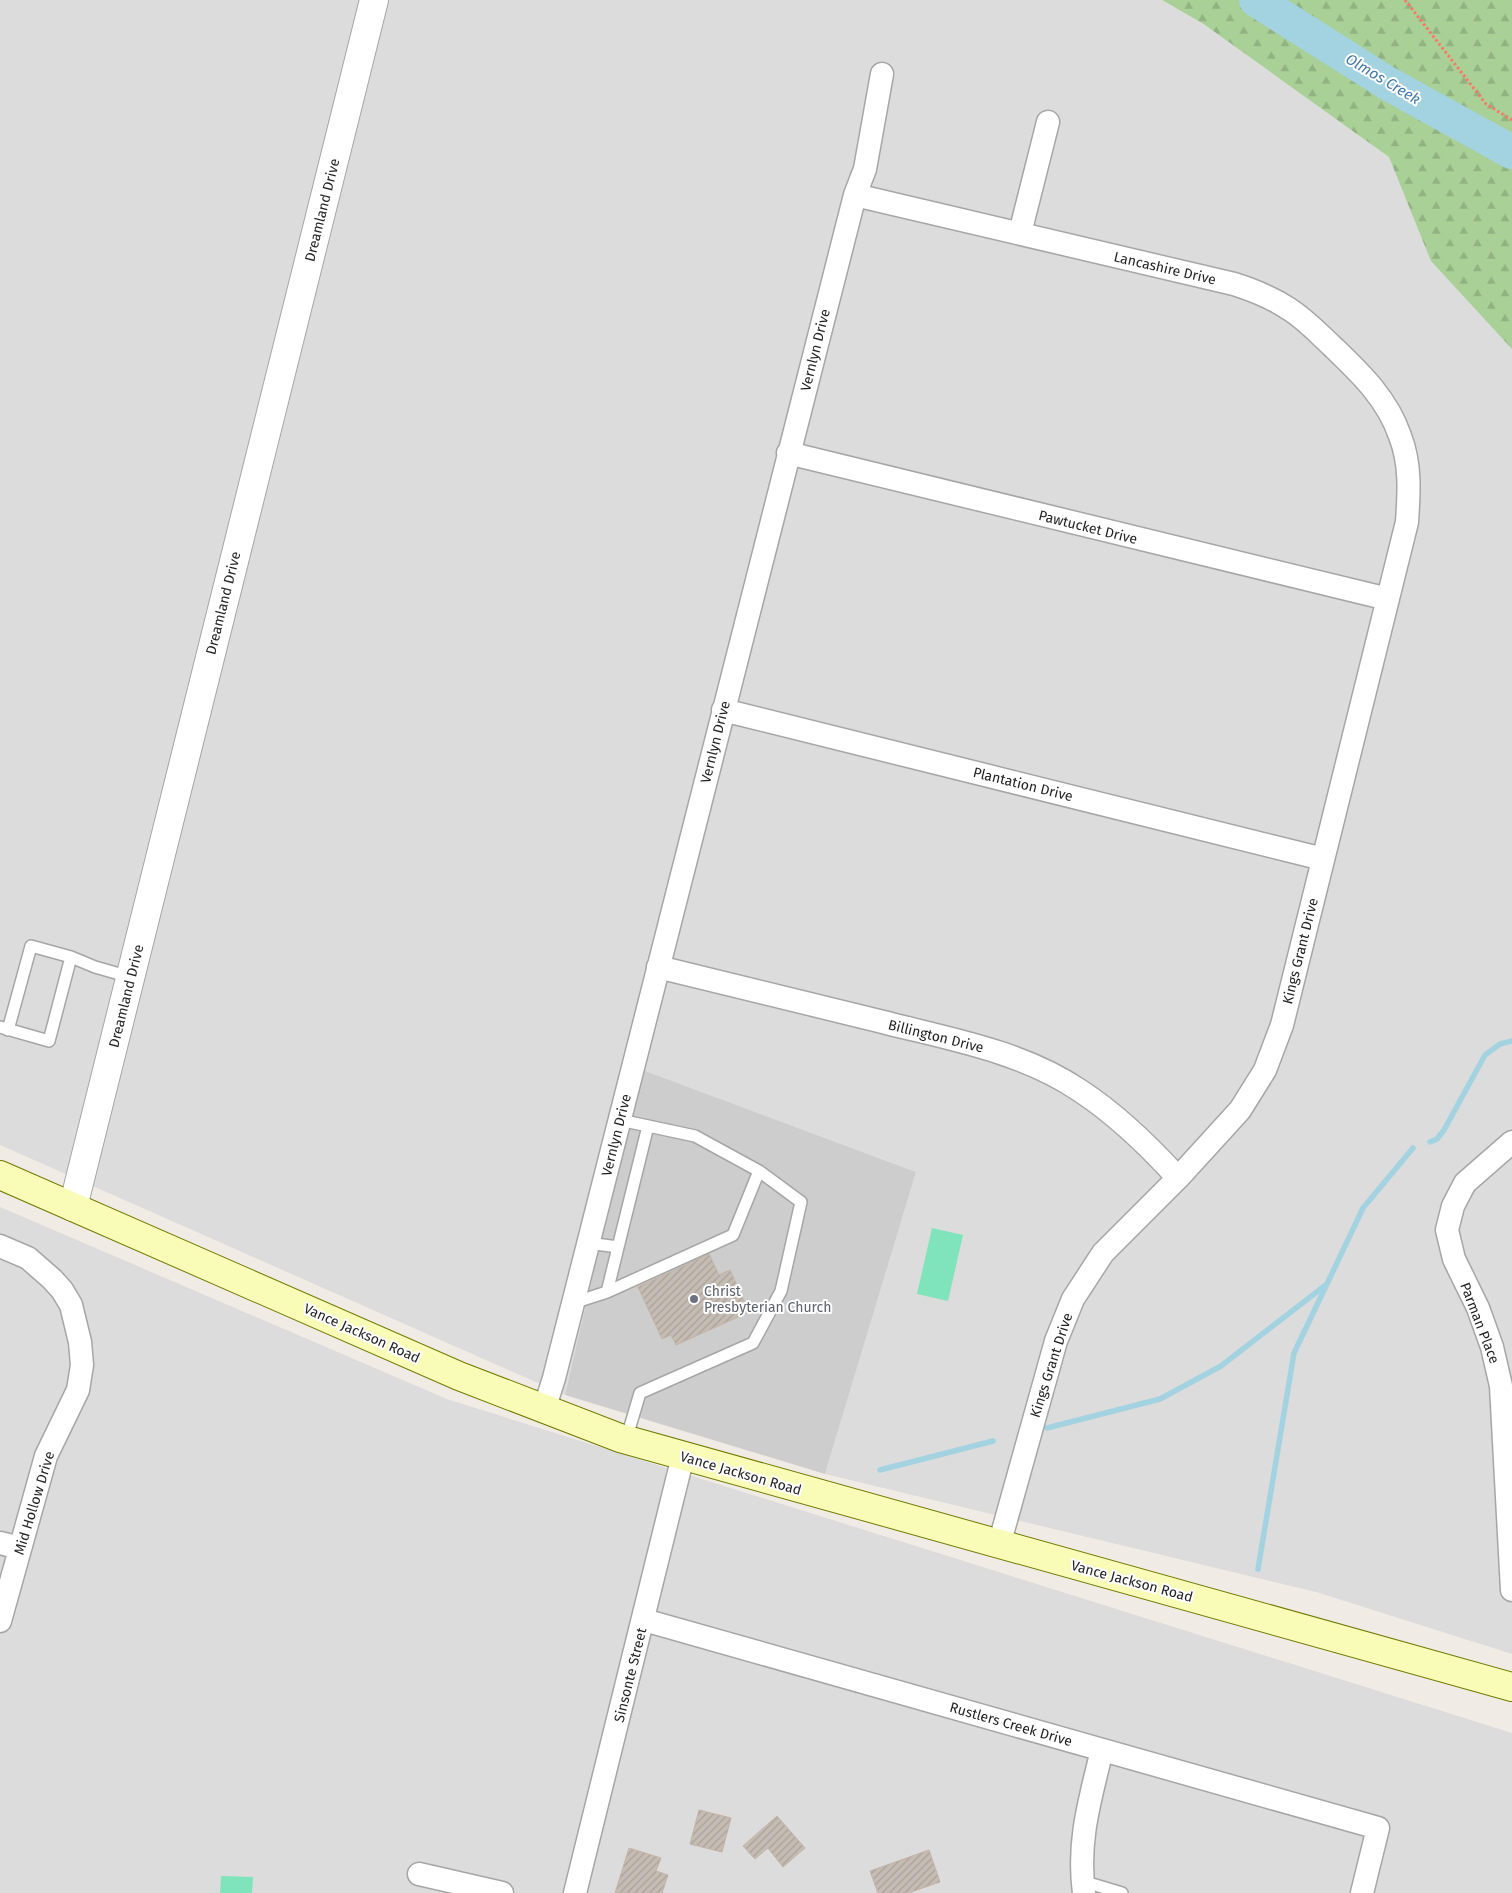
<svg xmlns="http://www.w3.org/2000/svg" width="1512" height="1893" font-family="'Fira Sans',sans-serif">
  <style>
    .residential { fill: #dddcdc }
    .religious { fill: #cdcdcd }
    .forest { fill: url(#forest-firs) }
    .pitch { fill: #7fe3bc }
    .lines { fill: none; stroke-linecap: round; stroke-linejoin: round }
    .stream { stroke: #a3d2e0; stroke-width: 5.5 }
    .river { stroke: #a3d2e0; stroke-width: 34 }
    .building { fill: url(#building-hatch); stroke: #c3b3a6 }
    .service-casing { stroke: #a6a6a6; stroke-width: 14 }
    .minor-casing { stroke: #a6a6a6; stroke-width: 25 }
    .tertiary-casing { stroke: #a6a6a6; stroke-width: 30 }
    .secondary-casing { stroke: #6f7c00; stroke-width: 30 }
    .path { stroke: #ff7667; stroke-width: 3; stroke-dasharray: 2.5 2.5; stroke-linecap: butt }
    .service { stroke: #fff; stroke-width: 11 }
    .minor { stroke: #fff; stroke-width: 22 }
    .tertiary { stroke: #fff; stroke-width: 28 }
    .secondary { stroke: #f9fcb6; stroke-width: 28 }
    .worship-dot { fill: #6b7280; stroke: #fff; stroke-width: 2 }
    .labels { text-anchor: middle; stroke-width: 4; stroke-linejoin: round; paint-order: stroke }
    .street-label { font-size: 14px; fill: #1f1f1f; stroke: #fff }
    .worship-label { font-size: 14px; fill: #5b616d; stroke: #fff; text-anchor: start }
    .water-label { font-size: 15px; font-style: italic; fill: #4379ac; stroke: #fff }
  </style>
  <defs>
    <pattern id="forest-firs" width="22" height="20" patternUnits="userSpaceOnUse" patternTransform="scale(1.25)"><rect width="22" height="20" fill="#a9d197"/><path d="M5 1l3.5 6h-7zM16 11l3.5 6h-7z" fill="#91b382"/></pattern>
    <pattern id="building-hatch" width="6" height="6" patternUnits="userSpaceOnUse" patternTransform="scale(1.25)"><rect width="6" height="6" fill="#c5bcb4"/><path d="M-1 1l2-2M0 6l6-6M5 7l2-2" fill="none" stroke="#a9a19a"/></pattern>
  </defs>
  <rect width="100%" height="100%" fill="#f0ece5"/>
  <path class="residential" d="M0,0H1162L1410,146L1512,215V1654L1316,1592L825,1474L916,1172L640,1069L565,1395L0,1145Z
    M0,1207L447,1399L1512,1733V1893H0Z"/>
  <path class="religious" d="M640,1069L916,1172L825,1474L565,1395Z"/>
  <path class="forest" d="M1162,0H1512V349L1431,261L1389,157L1205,25Z"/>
  <path class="pitch" d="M932,1228L963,1235L948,1301L917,1294Z
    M221,1876L253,1877L252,1893H220Z"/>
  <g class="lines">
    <path class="stream" d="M1430,1142L1437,1139L1444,1130L1485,1055L1500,1044L1512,1041
      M1047,1428L1160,1399L1221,1366L1327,1284L1363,1208L1413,1148
      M880,1470L993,1441
      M1258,1569L1294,1353L1326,1286"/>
    <path class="river" d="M1256,0L1387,83L1512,152"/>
  </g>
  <path class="building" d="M709,1254L719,1275L730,1270L749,1312L676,1345L671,1335L662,1339L638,1287Z
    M699,1810L731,1818L722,1852L690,1844Z
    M777,1816L805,1848L783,1867L768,1848L755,1859L743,1846Z
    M629,1848L661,1858L656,1871L668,1875L662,1893H615Z
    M929,1850L940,1882L908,1893H878L870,1871Z"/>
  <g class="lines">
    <g class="service-casing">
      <path id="service" d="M0,1027L49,1041L71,957L95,967L130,977
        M8,1030L31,946L71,957
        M620,1120L695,1136L759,1171L801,1202L781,1291L753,1343L640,1393L626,1440
        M588,1243L618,1247
        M607,1292L648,1126
        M573,1303L607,1292L733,1235L759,1171
        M1082,1881L1122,1893"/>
    </g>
    <g class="minor-casing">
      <path id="minor" d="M855,195L1234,284C1253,290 1271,297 1289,309C1305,319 1318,333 1332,346C1360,373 1387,398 1400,436C1411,464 1409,493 1407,522L1282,1025L1265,1070L1240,1110L1178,1178L1103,1253L1073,1299L1056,1341L999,1545
        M1020,233L1048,122
        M788,453L1388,599
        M723,710L1323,859
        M658,967C733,986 808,1004 883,1022C949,1039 1021,1051 1079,1090C1116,1114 1148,1145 1178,1178
        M1512,1142L1465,1183L1453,1206L1447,1230L1454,1259L1478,1308L1492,1347L1501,1386L1512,1590
        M0,1246L28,1258L52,1279L62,1290L71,1305L80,1342L82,1365L78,1390L46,1456L0,1621
        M544,1410L554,1378L855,195L865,169L882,74
        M0,1543L20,1548
        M644,1620L1378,1828L1362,1893
        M419,1874L502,1893
        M575,1893L683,1456
        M1084,1893C1077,1841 1090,1800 1102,1750"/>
    </g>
    <g class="tertiary-casing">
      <path id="tertiary" d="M73,1207L374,0"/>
    </g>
    <g class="secondary-casing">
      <path id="secondary" d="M0,1175L459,1376L620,1438L1512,1687"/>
    </g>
    <path class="path" d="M1405,0L1486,104L1512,120"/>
    <use href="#service" class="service"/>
    <use href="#minor" class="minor"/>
    <use href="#tertiary" class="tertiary"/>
    <use href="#secondary" class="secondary"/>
  </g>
  <circle class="worship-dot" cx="694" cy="1299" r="5"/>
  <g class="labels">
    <g class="street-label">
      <text transform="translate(322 210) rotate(-76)" y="5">Dreamland Drive</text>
      <text transform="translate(1165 268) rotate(13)" y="5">Lancashire Drive</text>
      <text transform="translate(815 350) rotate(-76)" y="5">Vernlyn Drive</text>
      <text transform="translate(1088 527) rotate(14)" y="5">Pawtucket Drive</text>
      <text transform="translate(223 603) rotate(-76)" y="5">Dreamland Drive</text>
      <text transform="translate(715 742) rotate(-76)" y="5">Vernlyn Drive</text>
      <text transform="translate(1023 784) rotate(14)" y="5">Plantation Drive</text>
      <text transform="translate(1300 951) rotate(-76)" y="5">Kings Grant Drive</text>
      <text transform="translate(126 996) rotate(-76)" y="5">Dreamland Drive</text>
      <text transform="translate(936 1036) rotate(14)" y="5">Billington Drive</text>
      <text transform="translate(616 1135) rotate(-76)" y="5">Vernlyn Drive</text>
      <text transform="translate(1480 1323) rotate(69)" y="5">Parman Place</text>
      <text transform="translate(362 1333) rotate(24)" y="5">Vance Jackson Road</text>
      <text transform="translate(1051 1365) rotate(-72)" y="5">Kings Grant Drive</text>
      <text transform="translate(741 1473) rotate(16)" y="5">Vance Jackson Road</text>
      <text transform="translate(34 1503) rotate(-73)" y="5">Mid Hollow Drive</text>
      <text transform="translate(1132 1581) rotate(15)" y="5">Vance Jackson Road</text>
      <text transform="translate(630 1675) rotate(-76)" y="5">Sinsonte Street</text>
      <text transform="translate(1011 1724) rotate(16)" y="5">Rustlers Creek Drive</text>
    </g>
    <g class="worship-label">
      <text x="704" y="1296">Christ<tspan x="704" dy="16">Presbyterian Church</tspan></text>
    </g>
    <g class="water-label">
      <text transform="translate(1383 79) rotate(31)" y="5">Olmos Creek</text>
    </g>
  </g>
</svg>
